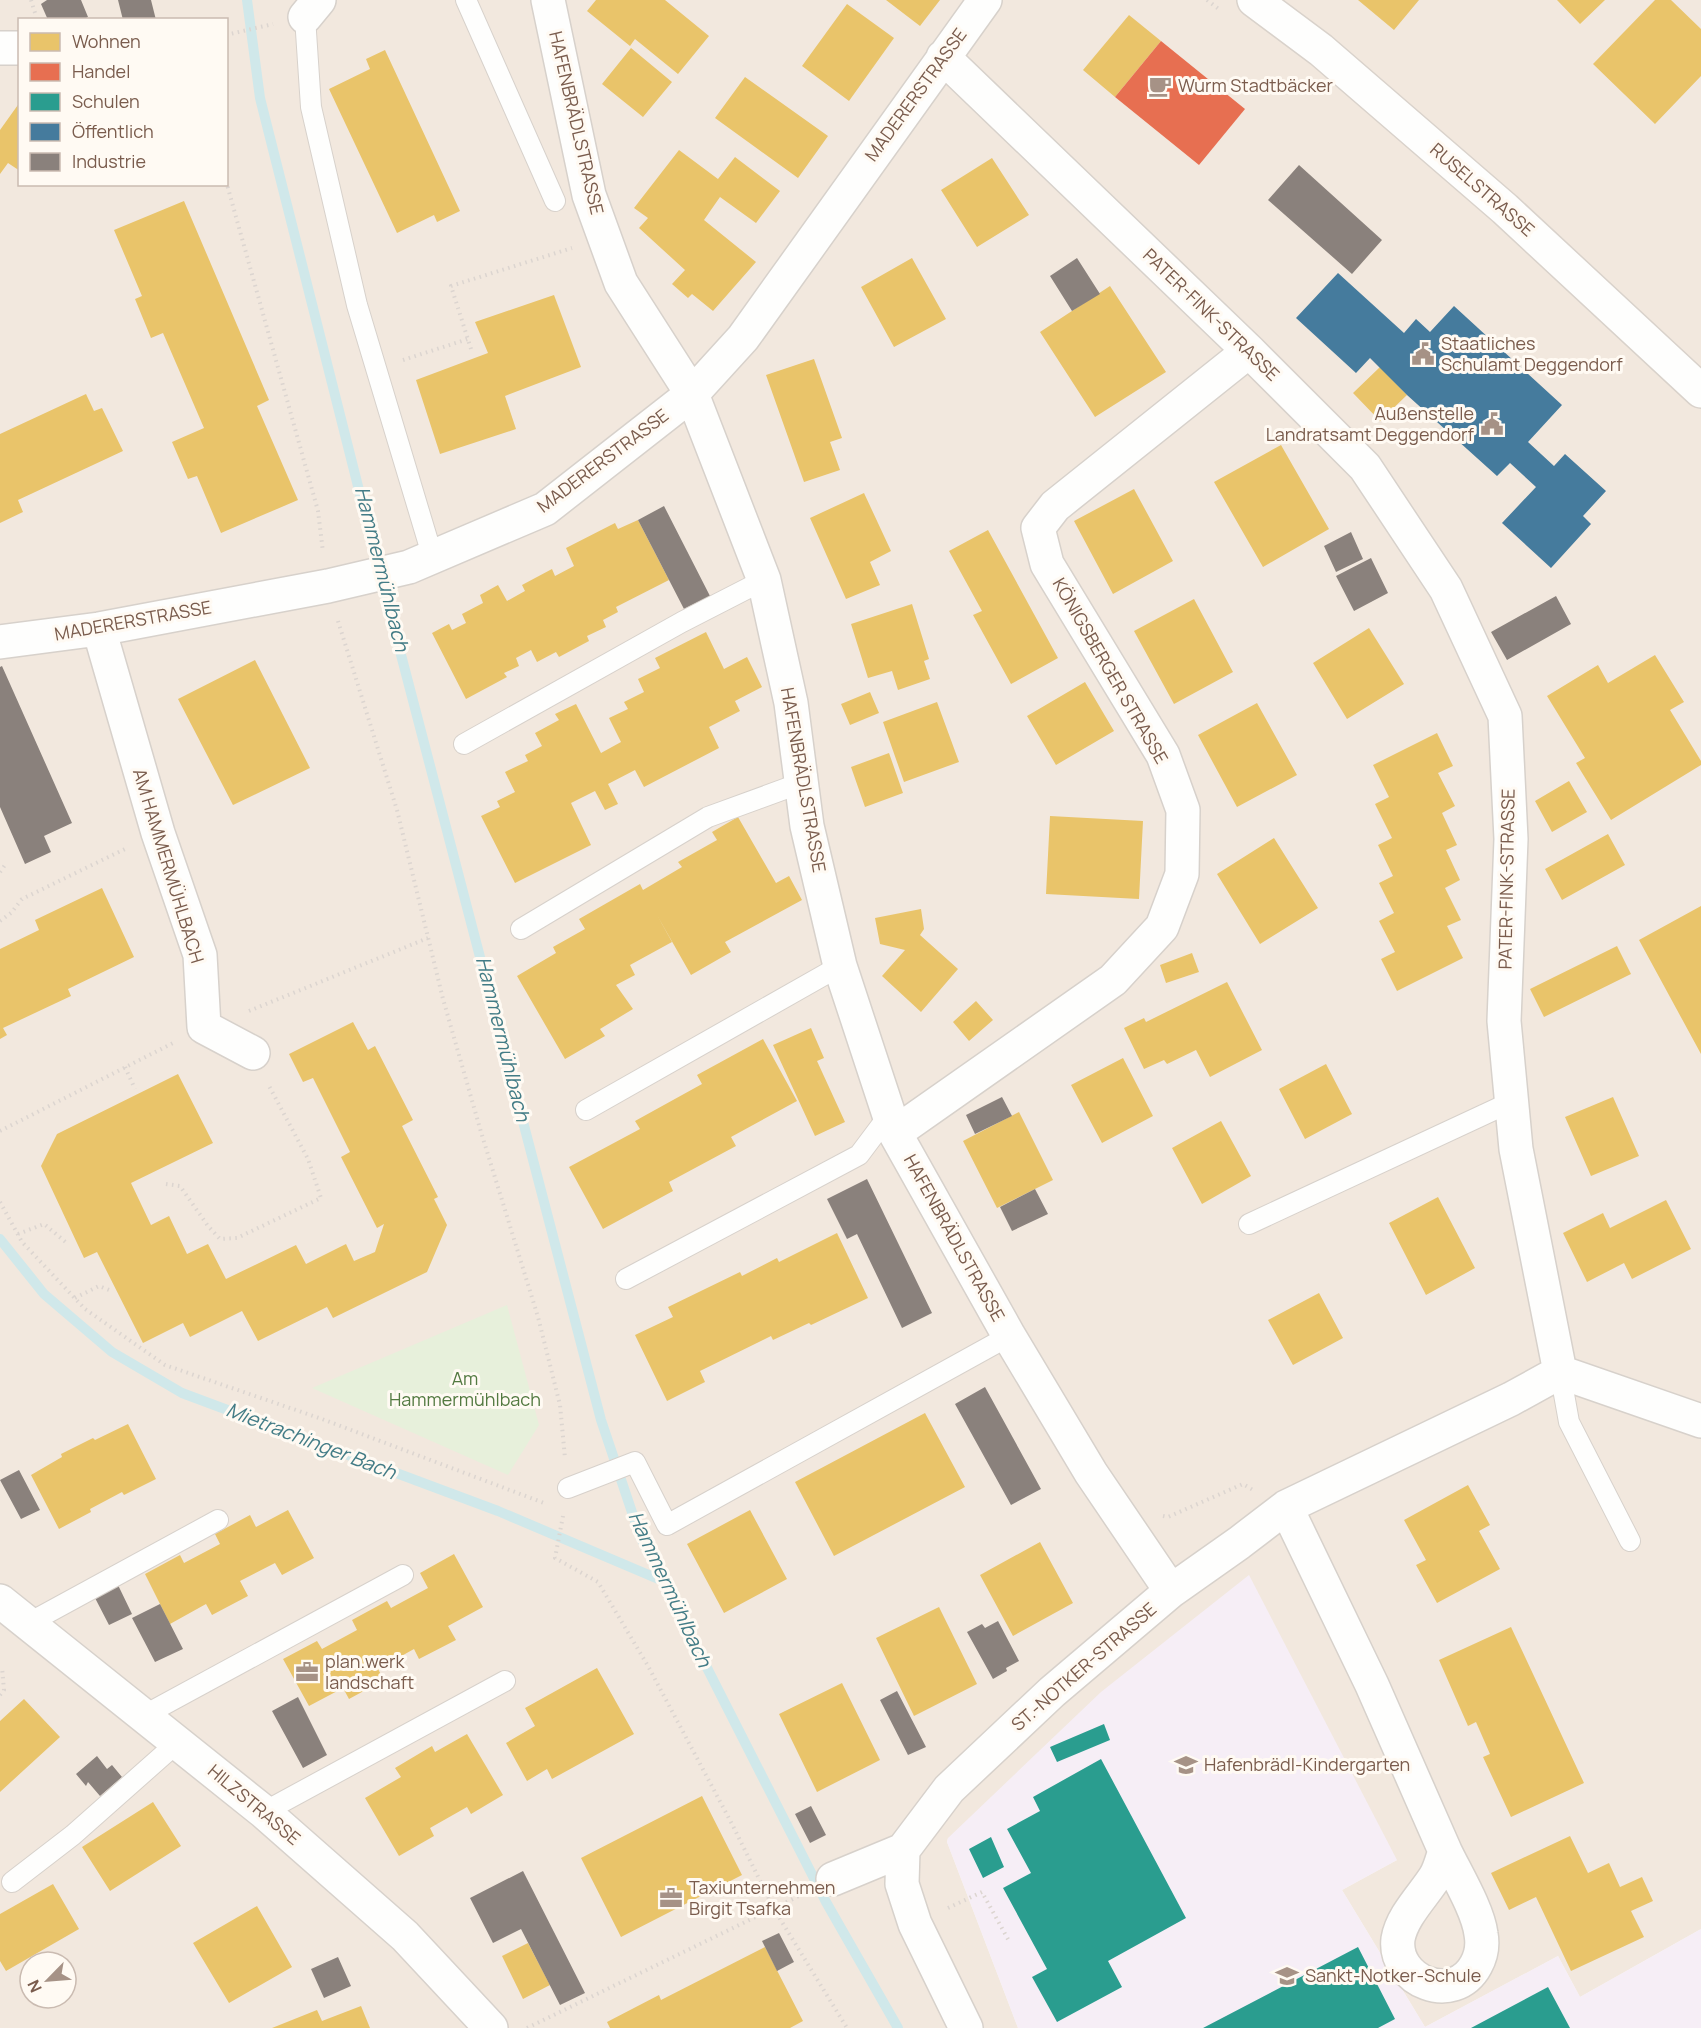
<svg xmlns="http://www.w3.org/2000/svg" width="1701" height="2028" font-family="Manrope,sans-serif">
  <style>
    .residential { fill: #f2e8de; fill-rule: evenodd }
    .education { fill: #f6eef6 }
    .green { fill: #e7f0db }
    .homes { fill: #e9c46a }
    .shops { fill: #e76f51 }
    .schools { fill: #2a9d8f }
    .public { fill: #457b9d }
    .industry { fill: #8a817c }
    .lines { fill: none; stroke-linecap: round; stroke-linejoin: round }
    .stream { stroke: #d0e8ea; stroke-width: 10 }
    .lane-casing { stroke: #d7d1cb; stroke-width: 22 }
    .street-casing { stroke: #d7d1cb; stroke-width: 36 }
    .secondary-casing { stroke: #d9d2cb; stroke-width: 36 }
    .path { stroke: #dcd5d0; stroke-width: 4; stroke-dasharray: 1.5 4.5; stroke-linecap: butt }
    .lane { stroke: #fefefd; stroke-width: 20 }
    .street { stroke: #fefefd; stroke-width: 33 }
    .secondary { stroke: #fefefd; stroke-width: 33 }
    .labels { text-anchor: middle; stroke-width: 6; stroke-linejoin: round; paint-order: stroke }
    .poi-label { font-size: 18px; fill: #7a5c4d; stroke: #fffaf3; text-anchor: start }
    .street-label { font-size: 18px; fill: #7a5c4d; stroke: #fffaf3 }
    .park-label { font-size: 18px; fill: #537a41; stroke: #fffaf3 }
    .water-label { font-size: 20px; font-style: italic; fill: #437c86; stroke: #fffaf3 }
  </style>
  <rect width="100%" height="100%" fill="#f9f5f0"/>
  <path class="residential" d="M0,0H1701V1929L1580,1997L1558,1956L1425,2027L1342,1890L1397,1860L948,1838L947,1842L1018,2028H0ZM20,20H226V184H20ZM30,1962H66V1998H30Z"/>
  <path class="education" d="M1249,1575L1397,1860L1342,1890L1425,2027L1558,1956L1580,1997L1701,1929V2028H1018L947,1842L948,1838L1101,1692Z"/>
  <path class="green" d="M507,1305L539,1425L508,1475L312,1388Z"/>
  <path class="homes" d="M596,0H665L709,36L678,74L635,39L630,46L587,11Z
    M886,0H940L920,26Z
    M1358,0H1419L1394,30Z
    M1557,0H1605L1580,24Z
    M1655,0H1671L1701,29V76L1655,124L1593,64Z
    M847,4L894,38L849,101L802,66Z
    M1129,15L1161,41L1115,97L1083,70Z
    M631,48L672,82L643,117L602,84Z
    M385,50L460,211L437,222L434,215L397,233L329,89L370,69L366,59Z
    M745,77L828,136L798,178L715,118Z
    M20,102V171L8,163L0,174V130Z
    M679,150L718,179L735,157L780,191L756,223L720,197L704,220L756,262L713,311L692,294L688,298L672,284L685,270L639,228L648,218L634,208Z
    M992,158L1029,215L977,247L941,190Z
    M184,201L269,400L257,406L298,500L221,533L197,476L188,479L172,442L204,428L163,333L151,338L135,299L142,296L114,230Z
    M912,258L946,319L894,347L861,287Z
    M1110,286L1166,372L1095,417L1040,332Z
    M554,295L581,367L505,396L516,429L440,454L416,380L488,353L475,322Z
    M814,359L842,438L830,442L840,470L804,482L766,375Z
    M1380,367L1407,395L1380,421L1353,393Z
    M86,394L94,411L102,408L123,451L18,500L23,512L0,523V434Z
    M1281,445L1329,529L1263,567L1214,482Z
    M1134,489L1173,561L1113,594L1074,521Z
    M864,493L891,551L870,562L880,585L846,599L810,518Z
    M638,520L669,580L616,607L618,612L603,620L606,627L587,636L589,641L559,657L556,652L537,662L531,650L516,658L519,666L504,673L507,677L466,699L432,633L449,624L452,630L466,623L462,614L483,603L480,595L498,585L507,601L525,591L522,585L552,569L555,576L574,566L566,548L615,523L618,529Z
    M988,530L1058,658L1011,684L973,615L982,611L949,551Z
    M1194,599L1233,672L1174,704L1134,631Z
    M912,604L929,659L924,661L930,679L898,690L892,671L868,678L851,624Z
    M1369,628L1404,684L1347,719L1313,663Z
    M706,632L724,669L747,657L762,687L735,701L740,711L709,727L719,748L644,787L635,770L608,784L618,804L605,810L595,791L571,803L591,845L515,883L481,816L500,807L497,801L515,792L505,772L528,761L525,755L542,746L535,733L559,720L555,714L576,704L601,753L621,742L609,718L628,709L624,702L644,692L638,679L660,668L655,658Z
    M1655,655L1684,702L1670,710L1701,761V765L1611,820L1576,763L1585,758L1547,696L1598,665L1608,683Z
    M255,660L310,768L233,805L178,699Z
    M1085,682L1114,731L1056,765L1027,716Z
    M870,692L879,713L850,725L841,704Z
    M937,702L959,762L904,782L883,722Z
    M1257,703L1297,775L1237,807L1198,735Z
    M1437,733L1453,766L1438,773L1455,806L1442,813L1457,845L1446,850L1460,880L1445,888L1461,920L1447,926L1463,958L1397,991L1381,959L1395,952L1379,921L1394,913L1379,883L1393,876L1378,845L1392,838L1375,804L1389,797L1373,765Z
    M889,753L903,793L865,807L851,767Z
    M1569,781L1587,812L1552,832L1535,801Z
    M1050,816L1143,821L1139,899L1046,894Z
    M738,817L776,883L789,876L802,900L725,942L731,952L691,975L657,915L672,942L630,965L635,975L616,985L633,1009L600,1029L605,1036L565,1059L517,976L556,953L553,947L585,929L579,919L640,884L643,890L682,867L678,862L717,840L712,832Z
    M1608,834L1625,865L1562,900L1545,869Z
    M1274,838L1318,908L1260,944L1217,874Z
    M102,888L134,957L68,989L71,996L3,1028L7,1035L0,1039V949L39,930L35,920Z
    M1701,906V1054L1639,940Z
    M921,909L924,929L920,935L958,969L921,1012L882,976L905,950L880,944L875,918Z
    M1617,946L1631,974L1544,1017L1530,989Z
    M1192,953L1199,972L1166,983L1160,965Z
    M1227,982L1262,1050L1210,1077L1196,1050L1167,1064L1164,1060L1144,1069L1124,1028L1144,1018L1146,1022Z
    M976,1001L993,1020L969,1041L953,1022Z
    M353,1022L368,1050L375,1046L413,1120L402,1126L438,1197L434,1199L447,1225L427,1272L333,1318L327,1307L258,1341L242,1311L190,1337L183,1323L143,1343L97,1252L84,1258L41,1166L57,1134L178,1074L213,1143L131,1183L151,1225L169,1216L187,1254L208,1244L226,1279L296,1245L306,1264L346,1244L354,1261L375,1252L384,1224L377,1228L341,1157L350,1152L313,1078L303,1082L289,1054Z
    M811,1028L824,1058L817,1061L845,1122L815,1136L773,1045Z
    M763,1039L797,1101L731,1137L736,1146L669,1182L673,1191L603,1229L569,1167L640,1129L635,1121L702,1084L697,1075Z
    M1123,1058L1153,1116L1102,1143L1071,1085Z
    M1326,1064L1352,1114L1305,1139L1279,1089Z
    M1613,1097L1639,1156L1591,1176L1565,1117Z
    M1019,1112L1053,1180L997,1208L963,1141Z
    M1221,1121L1251,1176L1202,1204L1172,1148Z
    M1438,1197L1475,1268L1426,1295L1389,1223Z
    M1666,1200L1691,1249L1632,1279L1624,1263L1587,1282L1563,1233L1603,1213L1610,1228Z
    M837,1233L868,1298L811,1325L809,1323L773,1340L771,1336L700,1371L705,1382L667,1401L635,1335L673,1317L668,1307L740,1272L742,1276L777,1258L779,1262Z
    M1319,1293L1343,1338L1293,1365L1268,1320Z
    M925,1413L965,1487L834,1556L795,1482Z
    M128,1424L156,1479L124,1495L122,1492L90,1509L91,1512L59,1529L31,1475L62,1457L61,1454L93,1438L95,1440Z
    M1468,1485L1490,1525L1479,1531L1500,1569L1437,1603L1416,1565L1426,1560L1404,1520Z
    M288,1510L314,1558L282,1575L275,1563L240,1581L248,1596L212,1615L206,1604L170,1624L145,1574L180,1555L184,1563L220,1544L215,1534L250,1515L256,1527Z
    M750,1510L787,1579L724,1613L687,1544Z
    M1040,1542L1073,1603L1013,1636L980,1575Z
    M454,1554L483,1607L448,1626L456,1640L419,1659L414,1649L378,1669L384,1680L349,1699L343,1688L309,1706L283,1659L317,1641L322,1649L357,1630L352,1620L387,1601L391,1608L428,1588L420,1573Z
    M939,1607L977,1684L914,1716L876,1638Z
    M1511,1627L1584,1783L1511,1817L1483,1757L1490,1754L1476,1722L1468,1726L1439,1660Z
    M597,1668L634,1734L552,1779L547,1769L527,1781L506,1743L535,1726L525,1708Z
    M842,1683L880,1760L817,1792L779,1714Z
    M24,1699L60,1737L0,1792V1721Z
    M467,1734L503,1795L471,1814L467,1807L430,1828L434,1836L399,1856L365,1798L401,1777L395,1768L432,1746L435,1752Z
    M702,1796L742,1875L621,1937L581,1858Z
    M153,1802L181,1846L110,1891L82,1847Z
    M1570,1836L1588,1873L1609,1863L1620,1887L1642,1877L1653,1901L1631,1911L1644,1937L1571,1971L1536,1897L1509,1910L1491,1873Z
    M53,1884L79,1929L6,1971L0,1961V1914Z
    M257,1906L292,1967L229,2003L193,1943Z
    M528,1943L550,1985L523,1999L502,1956Z
    M765,1947L803,2021L790,2028H610L607,2022L659,1995L661,2000Z
    M361,2006L370,2028H272L317,2010L322,2021Z"/>
  <path class="shops" d="M1161,41L1245,109L1199,165L1115,97Z"/>
  <path class="schools" d="M1104,1724L1110,1740L1057,1762L1050,1747Z
    M1101,1759L1186,1918L1108,1961L1122,1987L1057,2022L1032,1977L1047,1969L1003,1888L1031,1873L1007,1829L1040,1811L1033,1797Z
    M991,1837L1004,1867L983,1878L969,1849Z
    M1358,1947L1395,2019L1378,2028H1203Z
    M1548,1987L1570,2028H1471Z"/>
  <path class="public" d="M1338,273L1404,333L1416,319L1430,332L1454,306L1562,405L1528,442L1554,466L1565,454L1606,491L1583,516L1591,524L1551,568L1502,523L1536,487L1510,463L1497,476L1407,395L1370,358L1356,373L1296,318Z"/>
  <path class="industry" d="M47,0H81L88,17L82,20H48L41,4Z
    M118,0H151L156,20H123Z
    M1299,165L1382,240L1352,274L1268,200Z
    M1077,258L1100,294L1072,311L1050,276Z
    M664,506L710,596L684,609L638,520Z
    M1351,532L1363,559L1336,572L1324,546Z
    M1371,558L1388,593L1354,611L1336,576Z
    M1556,596L1571,624L1507,660L1491,632Z
    M2,666L72,823L44,836L51,852L25,864L0,807V667Z
    M1002,1097L1012,1116L975,1134L966,1115Z
    M867,1179L932,1313L902,1328L857,1234L847,1239L827,1199Z
    M1035,1189L1048,1214L1012,1231L1000,1207Z
    M985,1387L1041,1489L1011,1505L955,1404Z
    M19,1470L40,1510L21,1519L0,1480Z
    M118,1585L132,1614L109,1625L94,1596Z
    M160,1604L183,1649L155,1662L132,1618Z
    M998,1621L1019,1661L1006,1668L1007,1671L993,1679L967,1632L982,1624L985,1628Z
    M897,1691L926,1747L908,1755L880,1700Z
    M298,1697L327,1755L303,1768L272,1711Z
    M97,1756L107,1769L112,1765L122,1777L100,1796L88,1782L86,1786L76,1774Z
    M811,1806L826,1835L810,1843L795,1814Z
    M523,1871L585,1993L560,2005L521,1929L493,1943L470,1898Z
    M779,1933L794,1962L777,1971L762,1941Z
    M338,1957L351,1986L324,1998L311,1969Z"/>
  <g class="lines">
    <path class="stream" d="M247,0L260,98L388,605L601,1420L640,1536L826,1902L898,2028
      M0,1239L44,1294L112,1352L182,1393L498,1511L663,1581"/>
    <g class="lane-casing">
      <path id="lane" d="M466,0L555,201
        M305,17L311,107L357,305L433,558
        M464,744L682,622L764,580
        M521,929L708,817L801,783
        M586,1110L840,966
        M1249,1224L1511,1102
        M626,1279L859,1155L889,1115
        M1560,1372L1569,1422L1630,1541
        M568,1488L635,1462L667,1525L1009,1336
        M29,1623L218,1520
        M143,1716L403,1575
        M264,1812L505,1681
        M12,1882L73,1835L178,1742"/>
    </g>
    <g class="street-casing">
      <path id="street" d="M548,0L589,195L621,283L692,394L764,580L791,703L807,826L840,966L895,1133L1009,1336L1091,1473L1171,1591
        M305,17L319,0
        M0,48H20
        M943,57L1249,351L1365,467L1446,589L1505,716L1511,839L1504,1021L1516,1149L1560,1372
        M99,629L158,833L200,955L204,1027L253,1053
        M0,642L99,629L328,586L409,567L545,509L692,394L743,338L985,0
        M895,1133L1113,980L1162,927L1182,874L1183,810L1163,755L1047,564L1038,528L1055,506L1249,351
        M1286,1507L1372,1685L1445,1851C1442,1859 1440,1869 1435,1877C1423,1896 1402,1916 1398,1939C1393,1981 1454,2006 1476,1965C1481,1956 1483,1945 1481,1934C1478,1910 1456,1874 1445,1851
        M0,1601L264,1812L405,1936L491,2028
        M833,1879L903,1850
        M966,2028L915,1924L902,1884L903,1850L949,1789L1052,1692L1171,1591L1239,1543L1286,1507L1511,1399L1560,1372L1701,1421"/>
    </g>
    <g class="secondary-casing">
      <path id="secondary" d="M1254,0L1321,50L1505,209L1701,391"/>
    </g>
    <path class="path" d="M31,0L36,16
      M1207,0L1220,10
      M226,35L273,24
      M226,181L318,511L323,552
      M471,349L451,286L572,248
      M403,360L468,339
      M338,621L397,810L443,999L481,1132L538,1317L560,1405L565,1458
      M0,872L5,865
      M0,921L11,913L22,899L125,849
      M249,1011L428,938
      M125,1067L135,1089
      M0,1131L173,1043
      M166,1184L180,1186L208,1226L220,1239L237,1238L321,1198L308,1159L268,1084
      M0,1202L22,1242L85,1309L165,1365L322,1419L544,1503
      M18,1234L44,1224L68,1244
      M75,1298L99,1286L109,1290
      M563,1516L555,1558L598,1582L648,1666L732,1824L774,1909L847,2028
      M1163,1516L1168,1517L1243,1484L1253,1490
      M0,1695L4,1690L2,1667
      M948,1908L982,1892L1009,1941
      M527,2028L803,1894"/>
    <use href="#lane" class="lane"/>
    <use href="#street" class="street"/>
    <use href="#secondary" class="secondary"/>
  </g>
  <defs>
    <g id="cafe-bare" transform="scale(1.8)"><path d="M-5.5-4.5H6V0H3Q3 3.5 0 3.5H-2.5Q-5.5 3.5-5.5 0ZM3-3.2v2h1.7v-2ZM-6 4.5H4V6H-6Z" fill="#a69286" stroke="#fffaf3" stroke-width="2.5" paint-order="stroke"/></g>
    <g id="civic-bare" transform="scale(1.8)"><path d="M-.6-6.5H3V-4.5H.6V-3L4-1V1h2V6H-6V1h2V-1L-.6-3ZM-1.2 2.5V6h2.4V2.5Z" fill="#a69286" stroke="#fffaf3" stroke-width="2.5" paint-order="stroke"/></g>
    <g id="office-bare" transform="scale(1.8)"><path d="M-6-3h4V-5.5h4V-3h4V5H-6ZM-1-4.5V-3h2v-1.5ZM-6 0V1H6V0Z" fill="#a69286" stroke="#fffaf3" stroke-width="2.5" paint-order="stroke"/></g>
    <g id="school-bare" transform="scale(1.8)"><path d="M0-5L7-2L0 1L-7-2ZM-4 1L0 2.5L4 1V4Q0 6-4 4Z" fill="#a69286" stroke="#fffaf3" stroke-width="2.5" paint-order="stroke"/></g>
  </defs>
  <g fill-rule="evenodd">
    <use href="#cafe-bare" x="1160" y="86"/>
    <use href="#civic-bare" x="1423" y="354"/>
    <use href="#civic-bare" x="1492" y="424"/>
    <use href="#office-bare" x="307" y="1672"/>
    <use href="#school-bare" x="1186" y="1765"/>
    <use href="#office-bare" x="671" y="1898"/>
    <use href="#school-bare" x="1287" y="1976"/>
  </g>
  <g class="labels">
    <g class="poi-label">
      <text x="1178" y="92">Wurm Stadtbäcker</text>
      <text x="1441" y="350">Staatliches<tspan x="1441" dy="21">Schulamt Deggendorf</tspan></text>
      <text x="1474" y="420" text-anchor="end">Außenstelle<tspan x="1474" dy="21">Landratsamt Deggendorf</tspan></text>
      <text x="325" y="1668">plan.werk<tspan x="325" dy="21">landschaft</tspan></text>
      <text x="1204" y="1771">Hafenbrädl-Kindergarten</text>
      <text x="689" y="1894">Taxiunternehmen<tspan x="689" dy="21">Birgit Tsafka</tspan></text>
      <text x="1305" y="1982">Sankt-Notker-Schule</text>
    </g>
    <g class="street-label">
      <text transform="translate(916 95) rotate(-54)" y="6">MADERERSTRASSE</text>
      <text transform="translate(576 123) rotate(77)" y="6">HAFENBRÄDLSTRASSE</text>
      <text transform="translate(1482 190) rotate(41)" y="6">RUSELSTRASSE</text>
      <text transform="translate(1211 315) rotate(44)" y="6">PATER-FINK-STRASSE</text>
      <text transform="translate(603 461) rotate(-37)" y="6">MADERERSTRASSE</text>
      <text transform="translate(133 621) rotate(-10)" y="6">MADERERSTRASSE</text>
      <text transform="translate(1110 671) rotate(60)" y="6">KÖNIGSBERGER STRASSE</text>
      <text transform="translate(803 780) rotate(80)" y="6">HAFENBRÄDLSTRASSE</text>
      <text transform="translate(168 866) rotate(73)" y="6">AM HAMMERMÜHLBACH</text>
      <text transform="translate(1507 879) rotate(-89)" y="6">PATER-FINK-STRASSE</text>
      <text transform="translate(954 1238) rotate(61)" y="6">HAFENBRÄDLSTRASSE</text>
      <text transform="translate(1084 1667) rotate(-41)" y="6">ST.-NOTKER-STRASSE</text>
      <text transform="translate(254 1805) rotate(40)" y="6">HILZSTRASSE</text>
    </g>
    <g class="park-label">
      <text x="465" y="1385">Am<tspan x="465" dy="21">Hammermühlbach</tspan></text>
    </g>
    <g class="water-label">
      <text transform="translate(382 569) rotate(76)" y="7">Hammermühlbach</text>
      <text transform="translate(503 1039) rotate(76)" y="7">Hammermühlbach</text>
      <text transform="translate(311 1441) rotate(21)" y="7">Mietrachinger Bach</text>
      <text transform="translate(670 1589) rotate(65)" y="7">Hammermühlbach</text>
    </g>
  </g>
  <rect x="18" y="18" width="210" height="168" fill="#fffaf3" stroke="#cabbb1" stroke-width="1.5"/>
  <rect x="30" y="33" width="30" height="18" fill="#e9c46a" stroke="#cabbb1" stroke-width="1.5"/>
  <text x="72" y="48" font-size="18" fill="#7a5c4d">Wohnen</text>
  <rect x="30" y="63" width="30" height="18" fill="#e76f51" stroke="#cabbb1" stroke-width="1.5"/>
  <text x="72" y="78" font-size="18" fill="#7a5c4d">Handel</text>
  <rect x="30" y="93" width="30" height="18" fill="#2a9d8f" stroke="#cabbb1" stroke-width="1.5"/>
  <text x="72" y="108" font-size="18" fill="#7a5c4d">Schulen</text>
  <rect x="30" y="123" width="30" height="18" fill="#457b9d" stroke="#cabbb1" stroke-width="1.5"/>
  <text x="72" y="138" font-size="18" fill="#7a5c4d">Öffentlich</text>
  <rect x="30" y="153" width="30" height="18" fill="#8a817c" stroke="#cabbb1" stroke-width="1.5"/>
  <text x="72" y="168" font-size="18" fill="#7a5c4d">Industrie</text>
  <g transform="translate(48 1980) rotate(245)"><circle r="28" fill="#fffaf3" stroke="#cabbb1" stroke-width="1.5"/>
  <path d="M0-4.5L10 22L0 15L-10 22Z" fill="#a69286"/>
  <text y="-9" font-size="16" font-weight="bold" text-anchor="middle" fill="#7a5c4d">N</text>
  </g>
</svg>
